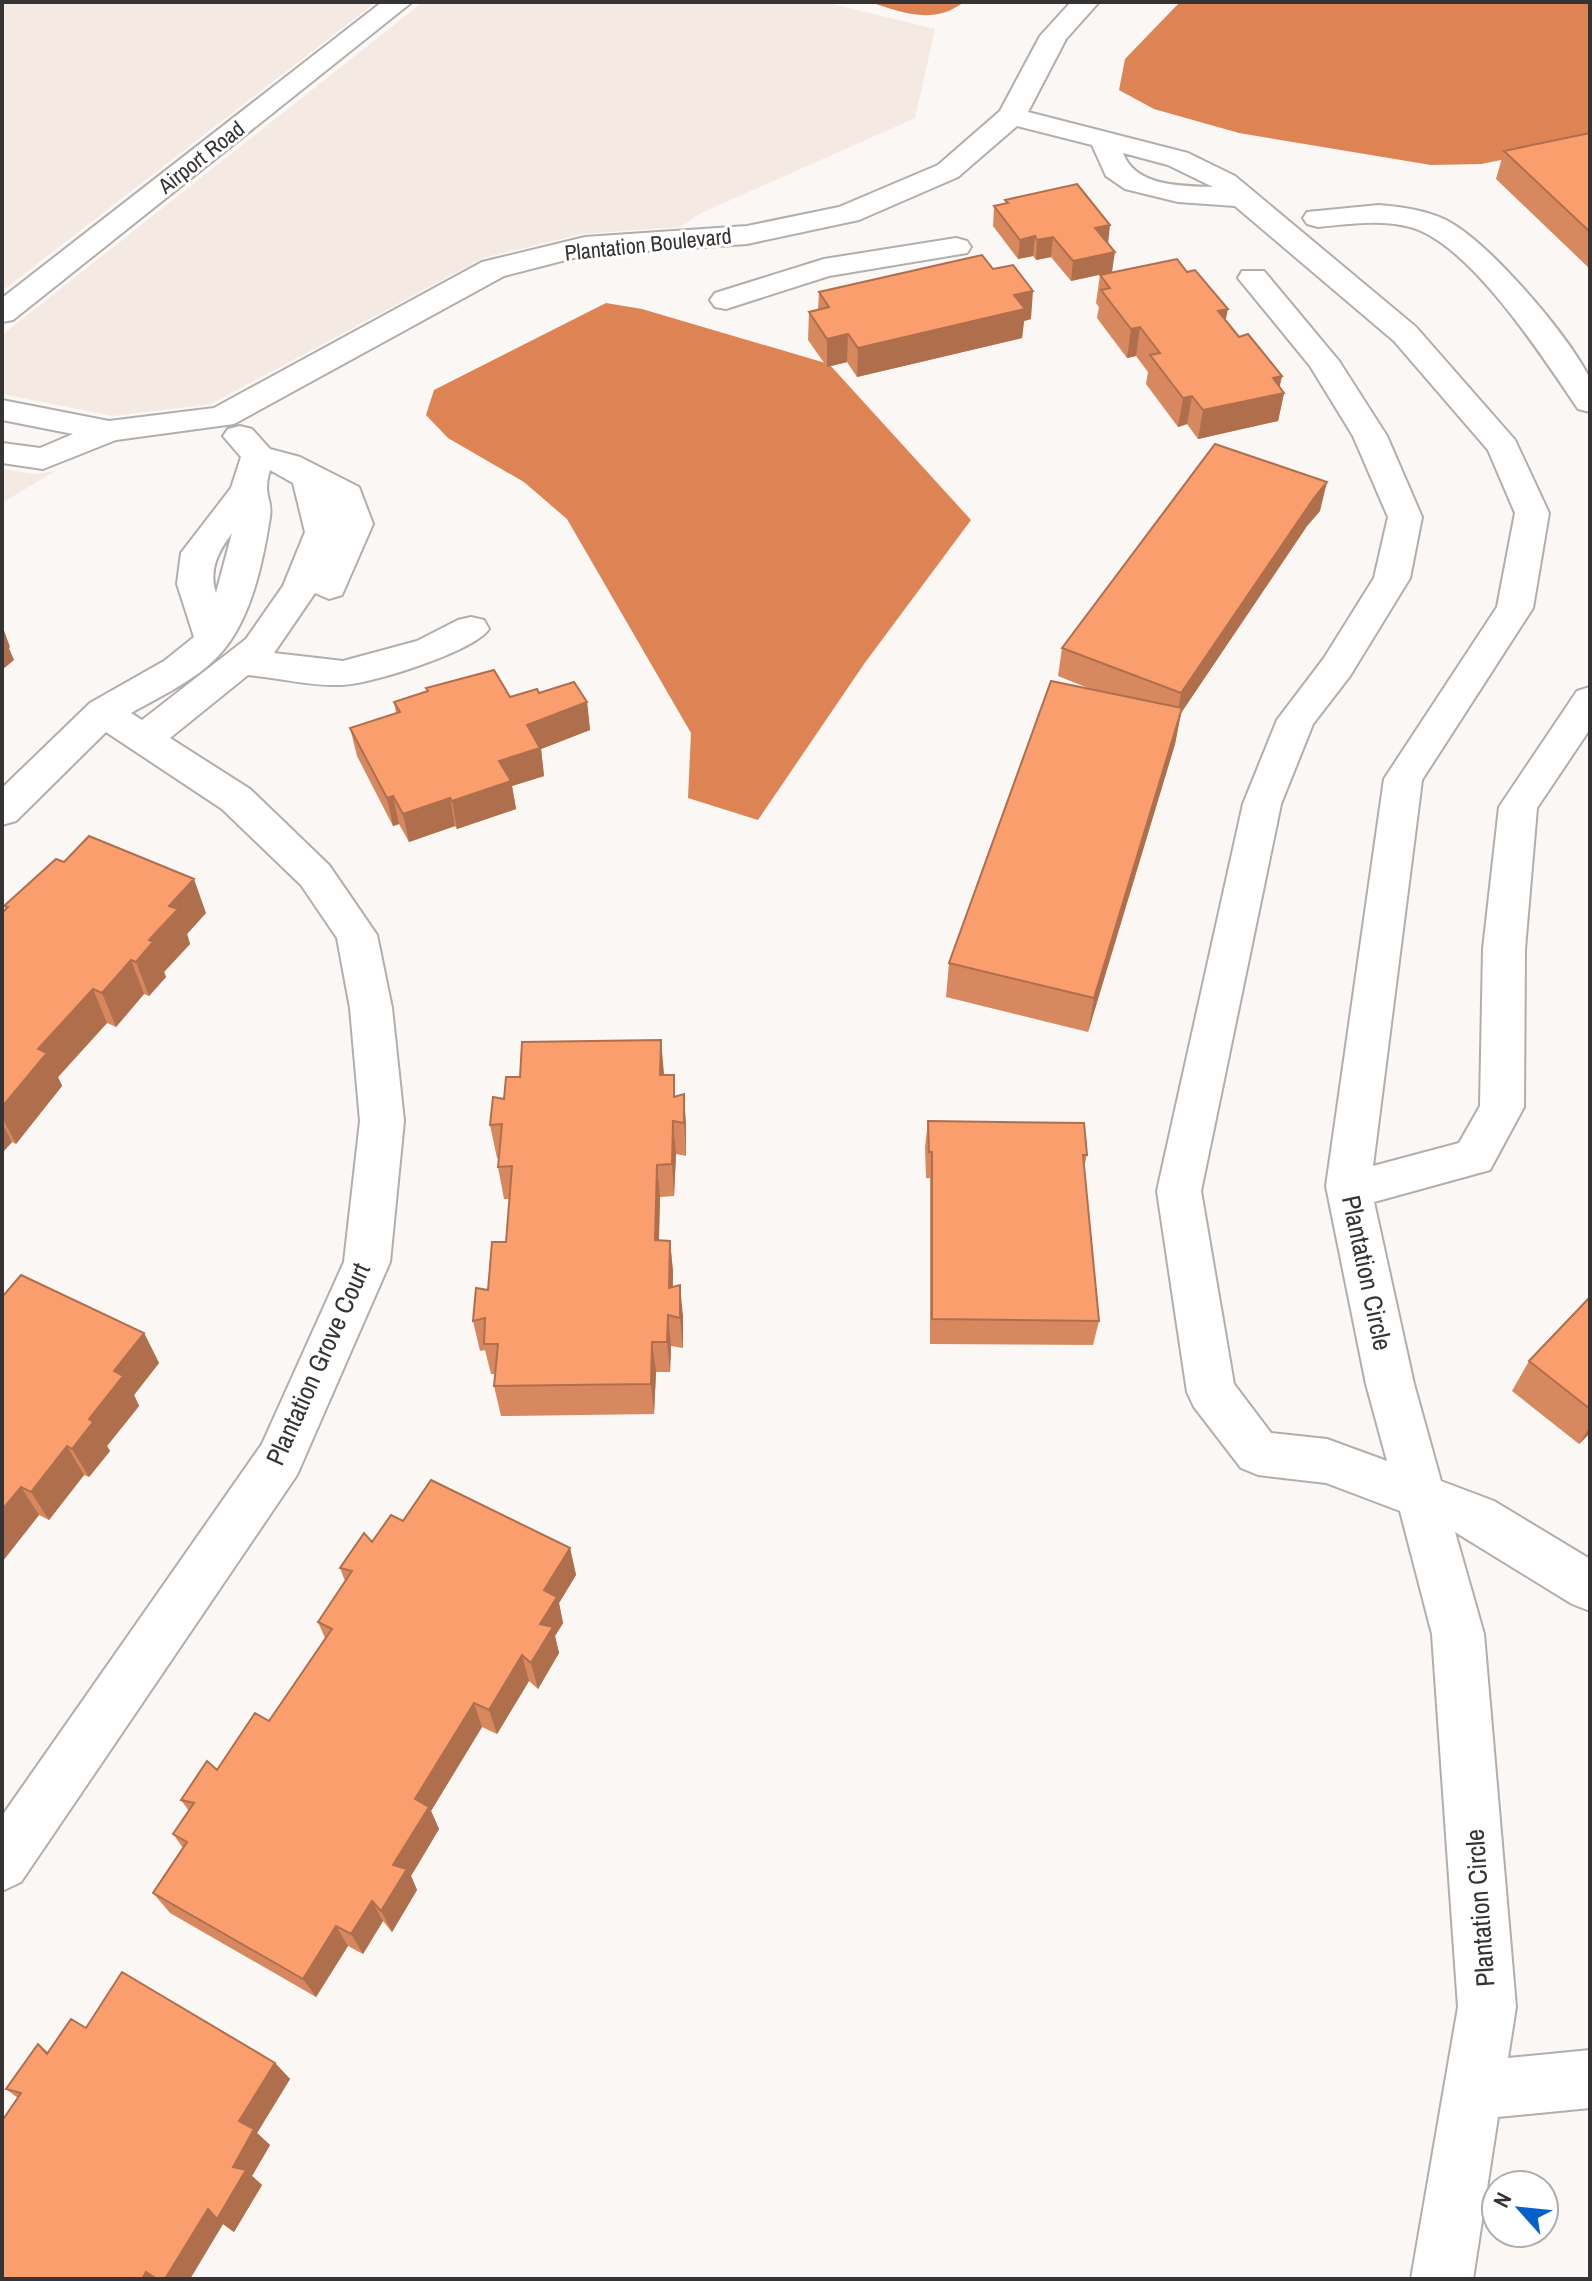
<svg xmlns="http://www.w3.org/2000/svg" width="1592" height="2281" font-family="'Archivo Narrow',sans-serif">
  <style>
    .built { fill: #f4e9e3 }
    .water { fill: #dd8354 }
    .lines { fill: none; stroke-linecap: round; stroke-linejoin: round }
    .minor-casing { stroke: #b2aead; stroke-width: 4 }
    .tertiary-casing { stroke: #b2aead; stroke-width: 4 }
    .minor { fill: #fff; fill-rule: evenodd }
    .tertiary { fill: #fff; fill-rule: evenodd }
    .wall { fill: #d7885f }
    .shaded-wall { fill: #af6f4d }
    .building { fill: #fa9e6e; stroke: #af6f4d; stroke-width: 2 }
    .labels { text-anchor: middle; stroke-width: 6; stroke-linejoin: round; paint-order: stroke }
    .far-street-label { font-size: 22px; fill: #353333; stroke: #fff }
    .street-label { font-size: 26px; fill: #353333; stroke: #fff }
  </style>
  <rect width="100%" height="100%" fill="#fbf7f5"/>
  <path class="built" d="M2,2H376L2,291Z
    M423,2H824L935,29L915,118L699,214L681,227L581,234L483,258L211,404L113,416L2,394V335Z
    M2,469L34,474L55,471L2,503Z"/>
  <path class="water" d="M870,2H964C934,25 903,13 870,2Z
    M1180,2H1590V142L1481,164L1431,165L1239,133L1154,109L1119,90L1125,59Z
    M606,303L642,309L829,364L971,520L864,664L758,820L688,798L691,733L567,519L524,482L448,438L426,415L434,390Z"/>
  <g class="lines">
    <g class="minor-casing">
      <path id="minor" d="M1071,2H1099L1066,39L1028,112L1188,153L1235,176L1416,327L1515,440L1549,513L1533,608L1422,780L1373,1166L1459,1143L1480,1106L1483,949L1499,807L1577,691L1590,687V729L1537,808L1525,949L1524,1107L1490,1170L1374,1202L1414,1384L1441,1481L1494,1501L1590,1559V1611L1572,1604L1455,1532L1484,1634L1516,2007L1508,2058L1590,2050V2108L1498,2117L1473,2279H1411L1458,2007L1432,1634L1400,1511L1326,1483L1258,1475L1241,1468L1194,1407L1187,1392L1157,1191L1243,804L1277,720L1324,658L1374,578L1388,517L1353,436L1310,366L1238,278L1242,271H1264L1339,361L1387,436L1422,517L1410,578L1350,676L1313,724L1281,804L1201,1191L1234,1384L1271,1433L1327,1439L1387,1461L1366,1384L1326,1186L1384,779L1497,607L1515,513L1488,450L1394,341L1235,206L1178,202L1125,189L1106,176L1092,145L1017,126L958,177L859,220L747,244L585,255L504,276L234,424L116,440L43,469L2,463V443L40,448L73,434L2,420V400L109,421L214,408L482,262L585,237L747,226L839,207L938,165L1000,111L1040,36ZM1123,153L1168,165L1213,187C1183,186 1135,187 1123,153Z
        M1379,205C1402,207 1425,210 1446,220C1489,242 1565,332 1588,375C1592,384 1590,401 1590,412L1578,409C1544,359 1470,243 1410,227C1381,219 1348,224 1318,227L1307,224L1303,218L1307,212Z
        M956,238L967,241L971,247L967,253L829,276L726,309L715,307L710,300L715,293L824,259Z
        M240,426L252,429L270,449L300,457L359,487L373,524L342,595L329,599L315,593L274,653L343,661L417,641L458,620L471,617L484,620L489,629C475,651 369,685 341,685C311,686 279,678 248,675L170,738L250,789L329,865L377,935L392,1008L404,1121L390,1262L297,1475L21,1882L2,1891V1816L262,1444L344,1262L360,1121L350,1008L337,938L301,885L222,809L106,732L16,821L2,825V788L90,703L164,661L194,637L177,584L181,553L231,488L241,457L223,436L228,429ZM270,470L293,483L305,532L283,586L246,639L142,720L131,713C161,696 196,680 219,655C251,621 263,562 270,517C273,498 262,497 270,470ZM232,533L216,593C208,569 219,551 232,533Z"/>
    </g>
    <g class="tertiary-casing">
      <path id="tertiary" d="M382,2H412L13,320L2,322V298Z"/>
    </g>
    <use href="#minor" class="minor"/>
    <use href="#tertiary" class="tertiary"/>
  </g>
  <path class="wall" d="M1590,133V269L1496,179L1504,151Z
    M1005,200L1108,244L1112,272L1071,281L1051,257L1036,260L1033,256L1018,259L993,226L994,206L1005,204Z
    M1100,275L1226,320L1239,337L1282,376L1279,387L1284,393L1278,421L1198,439L1187,424L1178,427L1146,384L1148,372L1136,356L1127,358L1097,318L1099,307L1096,303Z
    M819,292L1031,319L1024,321L1022,338L857,377L847,362L827,367L808,340L809,312L818,310Z
    M1320,511L1307,526L1181,713L1175,744L1088,1032L946,997L949,963L1093,690L1058,676L1062,648Z
    M539,693L587,702L590,730L541,749L544,776L512,786L516,809L457,829L455,826L409,842L399,824L393,826L357,756L350,728L396,713L394,702L510,697Z
    M4,906L206,913L187,934L190,944L164,972L166,977L149,996L144,994L116,1027L107,1023L58,1077L62,1086L16,1144L12,1142L2,1153V913L6,910Z
    M684,1094L686,1127V1156L676,1154L674,1196L660,1197L659,1240L670,1241L673,1272V1287L683,1316V1348L671,1346L670,1372H656L654,1414L501,1416L494,1386L496,1374H491L485,1350L480,1351L473,1321L488,1290L506,1242L510,1199H504L498,1167L499,1158H497L490,1125L504,1099L675,1096Z
    M928,1121L1087,1155L1084,1167L1099,1321L1093,1345L930,1344V1178H926L925,1147Z
    M2,1297L144,1333L159,1363L134,1395L139,1406L107,1446L110,1451L89,1477L84,1475L49,1520L39,1515L2,1562Z
    M1590,1297V1433L1579,1444L1512,1391L1529,1361Z
    M403,1521L570,1548L576,1575L559,1603L563,1623L555,1636L559,1653L538,1689L529,1681L497,1734L482,1727L431,1811L439,1829L411,1876L417,1890L392,1932L383,1921L363,1954L348,1946L316,1997L170,1913L153,1893L183,1848L173,1834L189,1811L181,1800L217,1770L269,1721L325,1638L318,1622L345,1581L340,1568L372,1542Z
    M86,2028L275,2063L290,2079L257,2133L270,2145L252,2176L262,2185L234,2232L223,2224L190,2279H2L18,2098L6,2089L38,2044L48,2052Z"/>
  <path class="shaded-wall" d="M1110,225L1108,245L1095,228Z
    M1035,236L1033,256L1018,259L1020,240Z
    M1053,237L1051,257L1036,260L1037,240Z
    M1115,252L1112,272L1071,281L1073,261Z
    M1033,291L1031,319L1024,321L1022,338L857,377L858,348L1014,295Z
    M1228,309L1222,338L1218,311Z
    M1140,327L1136,356L1127,358L1131,329Z
    M848,334L847,362L827,367V339Z
    M1282,376L1278,394L1284,393L1278,421L1198,439L1203,410L1273,378Z
    M1192,396L1187,424L1178,427L1183,398Z
    M1327,482L1320,511L1307,526L1181,713L1175,744L1088,1032L1094,998L1176,721L1181,693L1314,498Z
    M2,625L10,647L9,648L14,660L2,670Z
    M587,702L590,730L541,749L544,776L512,786L516,809L457,829L452,801L499,761L527,725Z
    M393,796L399,824L393,826L387,798Z
    M450,798L455,826L409,842L403,814Z
    M194,879L206,913L187,934L190,944L164,972L166,977L149,996L136,962L169,906Z
    M131,960L144,994L116,1027L102,993Z
    M93,989L107,1023L58,1077L62,1086L16,1144L2,1117V1107L38,1049Z
    M661,1040L664,1074L663,1108L660,1075Z
    M684,1094L686,1127V1156L684,1123Z
    M673,1121L676,1154L674,1196L672,1164Z
    M2,1123L12,1142L2,1153Z
    M657,1165L660,1197L658,1272L655,1240Z
    M670,1241L673,1272L672,1318L669,1288Z
    M680,1285L683,1316V1348L680,1318Z
    M668,1315L671,1346L670,1372L667,1342Z
    M144,1333L159,1363L134,1395L139,1406L107,1446L110,1451L89,1477L72,1449L114,1371Z
    M652,1342L656,1372L654,1414L651,1384Z
    M1590,1426V1433L1579,1444Z
    M67,1446L84,1475L49,1520L31,1492Z
    M21,1487L39,1515L2,1562V1510Z
    M570,1548L576,1575L559,1603L563,1623L555,1636L559,1653L538,1689L531,1663L540,1624L544,1590Z
    M522,1655L529,1681L497,1734L489,1710Z
    M474,1703L482,1727L431,1811L439,1829L411,1876L417,1890L392,1932L381,1911L393,1865L415,1799Z
    M372,1901L383,1921L363,1954L351,1934Z
    M336,1926L348,1946L316,1997L303,1979Z
    M275,2063L290,2079L257,2133L270,2145L252,2176L262,2185L234,2232L223,2224L190,2279H165L233,2167L239,2121Z
    M146,2272L157,2279H142Z"/>
  <path class="building" d="M1590,133V232L1504,151Z
    M1077,184L1110,225L1095,228L1115,252L1073,261L1053,237L1037,240L1035,236L1020,240L994,206L1008,203L1005,200Z
    M982,255L993,269L1013,265L1033,291L1014,295L1025,309L858,348L848,334L827,339L809,312L829,307L819,292Z
    M1177,259L1187,272L1195,270L1228,309L1218,311L1239,337L1248,334L1282,376L1273,378L1284,393L1203,410L1192,396L1183,398L1150,355L1160,353L1140,327L1131,329L1101,290L1110,288L1100,275Z
    M1215,444L1327,482L1314,498L1181,693L1062,648Z
    M494,670L510,697L537,689L539,693L574,682L587,702L527,725L540,748L499,761L511,781L452,801L450,798L403,814L393,796L387,798L350,728L400,712L394,702L428,691L426,688Z
    M1051,681L1182,708L1094,998L949,963Z
    M89,836L194,879L169,906L178,909L149,940L153,942L136,962L131,960L102,993L93,989L38,1049L47,1053L2,1107V913L8,907L4,906L56,859L64,862Z
    M661,1040L660,1075H674V1097L684,1094V1123L673,1121L672,1164L657,1165L655,1240L670,1241L669,1288L680,1285V1318L668,1315L667,1342H652L651,1384L494,1386L498,1344H484L485,1318L473,1321L476,1288L488,1290L492,1242H506L512,1166L498,1167L502,1124L490,1125L493,1097L504,1099L506,1077H520L522,1042Z
    M928,1121L1084,1123L1087,1155H1083L1099,1321L932,1319V1152H929Z
    M21,1275L144,1333L114,1371L123,1376L89,1419L93,1422L72,1449L67,1446L31,1492L21,1487L2,1510V1297Z
    M1590,1297V1409L1529,1361Z
    M431,1480L570,1548L544,1590L557,1597L540,1624L553,1627L531,1663L522,1655L489,1710L474,1703L415,1799L429,1807L393,1865L407,1869L381,1911L372,1901L351,1934L336,1926L303,1979L153,1893L187,1842L173,1834L194,1803L181,1800L207,1761L217,1770L255,1713L269,1721L332,1629L318,1622L352,1571L340,1568L364,1533L372,1542L391,1515L403,1521Z
    M122,1972L275,2063L239,2121L254,2129L233,2167L246,2170L217,2219L208,2209L165,2279H157L146,2272L142,2279H2V2121L21,2093L6,2089L38,2044L47,2054L71,2019L86,2028Z"/>
  <g class="labels">
    <g class="far-street-label">
      <text transform="translate(201 157) rotate(-38)" y="8">Airport Road</text>
      <text transform="translate(648 244) rotate(-6)" y="8">Plantation Boulevard</text>
    </g>
    <g class="street-label">
      <text transform="translate(1367 1273) rotate(78)" y="9">Plantation Circle</text>
      <text transform="translate(318 1364) rotate(-66)" y="9">Plantation Grove Court</text>
      <text transform="translate(1480 1908) rotate(-94)" y="9">Plantation Circle</text>
    </g>
  </g>
  <rect width="1592" height="2281" fill="none" stroke="#353333" stroke-width="8"/>
  <g transform="translate(1520 2209) rotate(297)"><circle r="38" fill="#ffffff" stroke="#aeadad" stroke-width="2"/>
  <path d="M0-6L14 30L0 20L-14 30Z" fill="#0560c9"/>
  <text y="-12" font-size="22" font-weight="bold" text-anchor="middle" fill="#353333">N</text>
  </g>
</svg>
